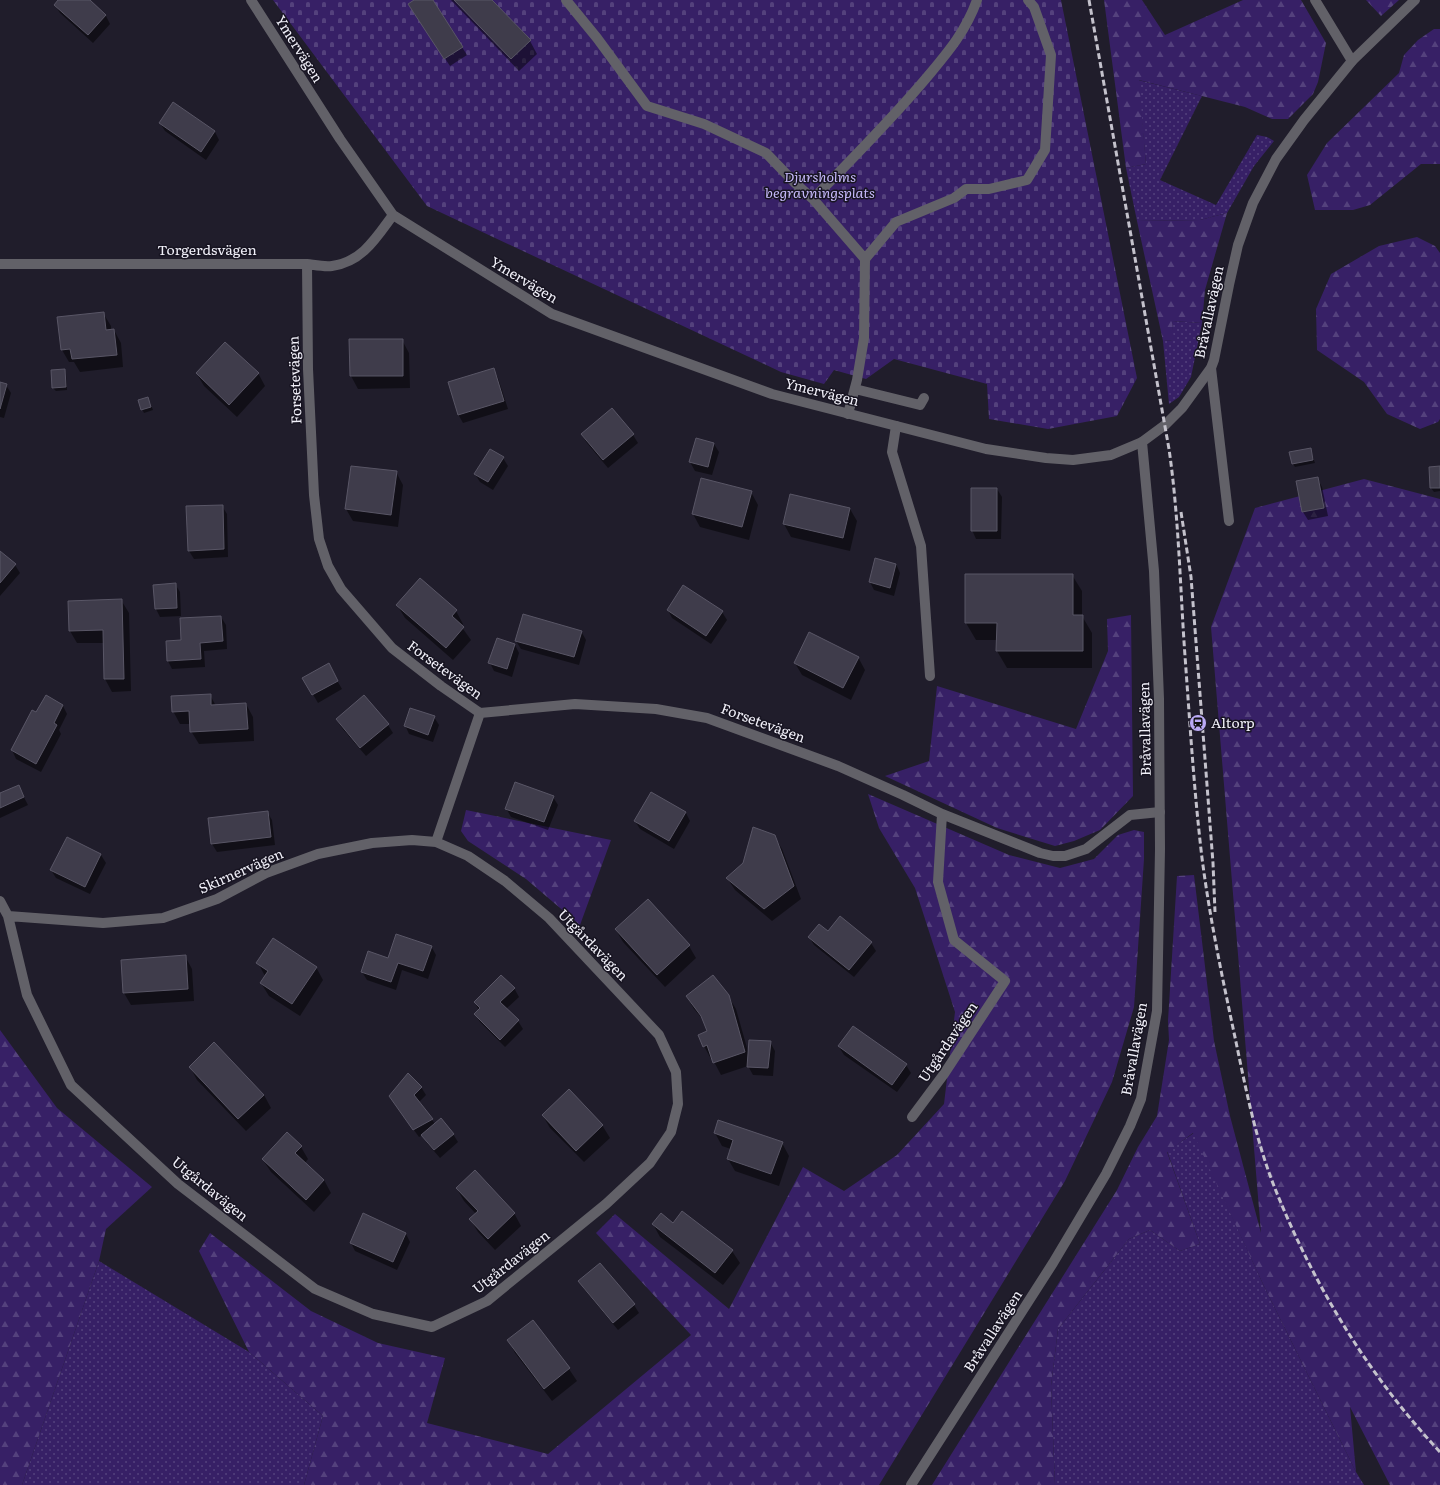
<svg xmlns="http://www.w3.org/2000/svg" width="1440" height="1485" font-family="Literata,serif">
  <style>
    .grass { fill: url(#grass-dots) }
    .forest { fill: url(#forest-firs) }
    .cemetery { fill: url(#cemetery-stones) }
    .shadow { fill: #0007 }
    .building { fill: #3f3c4b; stroke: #595666 }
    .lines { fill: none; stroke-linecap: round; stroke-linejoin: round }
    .service { stroke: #626168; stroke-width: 10 }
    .minor { stroke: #626168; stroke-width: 10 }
    .tertiary { stroke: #626168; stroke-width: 10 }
    .rail { stroke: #c4c2cc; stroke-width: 3; stroke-dasharray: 6 3; stroke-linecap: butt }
    .labels { text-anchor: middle; stroke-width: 3; stroke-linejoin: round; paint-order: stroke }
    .street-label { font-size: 14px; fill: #f1f0f9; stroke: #171421 }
    .park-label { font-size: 14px; font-style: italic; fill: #c5b8f9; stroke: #171421 }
    .poi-label { font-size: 14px; fill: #f1f0f9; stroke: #171421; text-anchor: start }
  </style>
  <defs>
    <pattern id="grass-dots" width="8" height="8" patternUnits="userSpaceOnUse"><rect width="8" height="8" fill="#372066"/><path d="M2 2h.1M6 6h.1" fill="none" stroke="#54417d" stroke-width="1.8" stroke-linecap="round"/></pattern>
    <pattern id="forest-firs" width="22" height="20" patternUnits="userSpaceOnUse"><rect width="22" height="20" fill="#372066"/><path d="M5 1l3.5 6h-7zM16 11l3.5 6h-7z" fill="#54417d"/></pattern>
    <pattern id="cemetery-stones" width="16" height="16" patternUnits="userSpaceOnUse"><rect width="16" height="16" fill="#372066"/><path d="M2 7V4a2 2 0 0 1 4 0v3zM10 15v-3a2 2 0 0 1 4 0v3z" fill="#54417d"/></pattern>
  </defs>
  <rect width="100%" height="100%" fill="#201d2b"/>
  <path class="grass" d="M1138,80L1202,96L1160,180L1216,205L1257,135L1267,137L1274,141L1254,166L1227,213L1200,220L1137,221L1126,168L1146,164Z
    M1172,321L1202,323L1191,377L1179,397L1169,404L1163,341L1173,340Z
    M1194,1133L1263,1284L1356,1472L1364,1485H1055L1051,1386L1058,1329L1129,1239L1150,1230L1180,1251L1200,1244L1167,1151Z
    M99,1261L249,1352L323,1416L304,1485H22Z"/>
  <path class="forest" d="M1104,0H1142L1165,35L1243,0H1301L1326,43L1318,82L1313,94L1288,119H1272L1245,107L1139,80L1146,164L1126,168Z
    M1366,0H1399L1381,16Z
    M1434,29H1440V164H1421L1370,205L1353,210H1315L1307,175L1327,143L1399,73L1404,55L1418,40Z
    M1227,213L1205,290L1202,323L1172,321L1174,340L1163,341L1137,221L1200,220Z
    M1417,237L1435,246L1440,253V419L1438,422L1420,429L1387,414L1364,382L1317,350L1316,309L1331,274L1379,246Z
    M1364,479L1440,499V1485H1390L1350,1407L1356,1472L1263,1284L1193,1133L1167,1152L1200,1244L1180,1251L1150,1230L1129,1239L1058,1329L1051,1386L1055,1485H932L1117,1190L1138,1147L1157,1116L1169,1040L1168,1021L1177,876L1194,875L1214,1041L1230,1116L1261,1233L1211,627L1255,508Z
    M1131,615L1133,796L1100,830L1074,841L1055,846L997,828L885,776L929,761L937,686L1076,729L1108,651L1107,619Z
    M868,794L1009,855L1060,868L1094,859L1118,835L1134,830L1144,832V859L1134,1007L1112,1082L1065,1181L879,1485H304L323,1416L249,1352L199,1251L210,1233L311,1311L378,1343L445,1358L427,1423L548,1454L691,1335L596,1233L615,1214L729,1309L803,1167L844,1191L897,1155L944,1104L955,1012L915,888L879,828Z
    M466,810L611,840L580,925L526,879L468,841L461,831Z
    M0,1030L57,1108L152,1187L106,1229L99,1261L22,1485H0Z"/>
  <path class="cemetery" d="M273,0H1061L1137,378L1117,416L1048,429L989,419L987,384L894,359L866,379L834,370L824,384L781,372L427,206Z"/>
  <path class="shadow" d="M59,0H88L106,16L110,24L93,43L60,13L55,5Z
    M416,0H432L467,55L450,66L414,12Z
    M451,0H491L530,41L537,54L519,71Z
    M173,103L215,132L219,140L206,160L165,131L160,123Z
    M103,313L111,326V330H114L121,343L123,367L80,372L74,362H69L62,350Z
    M350,340H402L409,353L410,388L358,389L351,376Z
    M64,370L66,373L67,390L56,391L53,388Z
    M494,370L498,378L508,409L463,423L458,414Z
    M258,373L265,386L237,417L204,386L197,374Z
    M0,383L6,385L11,393L4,418L0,417Z
    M148,398L153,410L144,413L142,409Z
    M611,410L633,435L638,443L608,468L587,443L582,435Z
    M697,439L714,444L719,452L712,475L695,471L690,462Z
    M1310,449L1315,463L1295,467L1293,464Z
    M503,458L508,466L493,490L480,482L475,474Z
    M1440,467V491L1434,492L1431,488Z
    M396,472L403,485L398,527L353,521L346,509Z
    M1317,478L1322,487L1328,516L1308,520L1303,512L1297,482Z
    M702,479L751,492L758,505L749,540L700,527L693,514Z
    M997,489L1002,497L1001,539H976L972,530Z
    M222,506L227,514L228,557L194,559L189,551Z
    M850,509L857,521L850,551L791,537L784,524Z
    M0,552L15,565L20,573L0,596Z
    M896,564L900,573L894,596L874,590L870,582Z
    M1072,575L1082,591V616L1092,633V668H1007L997,651V640H976L966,623Z
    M175,584L180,592L181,616L160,617L156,609Z
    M121,600L129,613L131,691L112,692L105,679L104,643H77L70,631Z
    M397,605L456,611L463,624L461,626L471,640L453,660L405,618Z
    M668,610L722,612L727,620L711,644L672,618Z
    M221,617L226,625L227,649L204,651L205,667L172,669L168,661L182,641Z
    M581,631L586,640L579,665L521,649L516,641Z
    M515,645L519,653L512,677L494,671L490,663Z
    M858,657L865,670L851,700L802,675L795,663Z
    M328,665L342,689L318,703L304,679Z
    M210,695L216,706L246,704L253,717L254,741L199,744L191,731V724H180L173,711Z
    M63,706L67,714L59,730L61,734L41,772L16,759L12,750L33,711L37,714Z
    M434,717L439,725L433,742L409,734L405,725Z
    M337,720L388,725L393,733L366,756L342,728Z
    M18,786L28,805L0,818V794Z
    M651,793L686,813L690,821L674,849L640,829L635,821Z
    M553,797L558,805L548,830L511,817L506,808Z
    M267,812L272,820L275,845L217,852L212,844L209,819Z
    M774,836L782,849L801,899L772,921L735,890L727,878Z
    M67,838L101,855L106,863L90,894L56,878L51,870Z
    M647,901L689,946L696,958L665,987L623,942L616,930Z
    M828,933L871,943L876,951L854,977L814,945L809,937Z
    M431,946L436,955L428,979L402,970L396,990L367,980L362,972L389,959Z
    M185,956L192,969L194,1001L131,1005L124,993Z
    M258,963L316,967L323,980L300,1016L269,996L261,983L265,976Z
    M514,988L519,997L506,1009L518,1021L523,1029L505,1047L480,1022L475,1014L479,1010L475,1003Z
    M728,996L736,1009L749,1055L770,1042L775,1051L773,1076L753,1075L748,1066L721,1075L712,1058L711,1059L704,1046L708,1032L705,1022L694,1009L687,997Z
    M214,1044L264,1095L271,1108L246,1131L197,1080L190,1067Z
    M839,1047L906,1065L911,1073L897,1092L844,1055Z
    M421,1087L426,1095L419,1102L435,1124L453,1134L458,1142L440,1158L427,1143L423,1135L419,1137L395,1104Z
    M543,1116L602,1125L610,1138L584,1162L550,1128Z
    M715,1133L782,1143L789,1156L779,1186L735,1171L728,1159L731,1149L722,1146Z
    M301,1147L308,1159L305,1163L324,1180L331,1193L314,1212L271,1172L263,1160Z
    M457,1189L514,1213L521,1226L495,1250L478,1232L470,1219L476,1214L464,1201Z
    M364,1214L406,1234L410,1242L397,1270L355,1251L351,1243Z
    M653,1224H673L732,1251L740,1263L723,1285L660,1237Z
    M579,1281L634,1305L639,1313L618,1330L584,1289Z
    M532,1322L569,1369L577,1381L552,1401L515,1353L508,1340Z"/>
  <path class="building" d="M58,0H90L106,15L88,35L54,5Z
    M414,0H433L463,47L444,59L408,4Z
    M454,0H492L531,40L511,59Z
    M173,102L215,131L201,152L159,123Z
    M104,312L106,330L114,329L117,355L72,359L70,349L61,350L57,317Z
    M349,339H403V376H350Z
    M225,342L259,373L229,405L196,373Z
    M494,368L504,401L458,415L448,382Z
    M65,369L66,387L52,388L51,370Z
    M0,382L7,384L0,409Z
    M148,397L151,407L141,410L138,400Z
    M612,408L634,434L603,460L581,434Z
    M696,438L714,443L708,467L689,462Z
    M1311,448L1313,460L1292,464L1289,452Z
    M490,449L504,457L488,482L474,474Z
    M351,466L397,471L391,515L345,509Z
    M1440,466V488H1430L1429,467Z
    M1318,477L1324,508L1302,512L1296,481Z
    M701,478L752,491L742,527L692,514Z
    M971,488H997V531H971Z
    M790,494L850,508L843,538L783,524Z
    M223,505L224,549L188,551L186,506Z
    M0,551L16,564L0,583Z
    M875,558L896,564L890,588L869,582Z
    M965,574H1073V615H1083V651H996L997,623H965Z
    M420,578L457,610L452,616L464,627L446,648L396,605Z
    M176,583L177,608L155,609L153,585Z
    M683,585L723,611L706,636L667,610Z
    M122,599L124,679H104L103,630L69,631L68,601Z
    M523,614L582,631L574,657L515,641Z
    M221,616L223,641L200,643L201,659L167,661L166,641L181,640L180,618Z
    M809,632L859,657L843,688L794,663Z
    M497,638L515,644L507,669L488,663Z
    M329,663L338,681L312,695L302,678Z
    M211,694V705L246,703L248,729L190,732L189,711L172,712L171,696Z
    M46,695L63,705L54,723L57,725L36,764L11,750L32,710L36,712Z
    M364,695L389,724L360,748L336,719Z
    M410,708L435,716L428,735L404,726Z
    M515,782L554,796L544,822L505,809Z
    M19,785L24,797L0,808V793Z
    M651,792L686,812L669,841L634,821Z
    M268,811L271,837L211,844L208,818Z
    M753,827L775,835L794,886L764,909L726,878L743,863Z
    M67,837L101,854L85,887L50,870Z
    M648,899L690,945L657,975L615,929Z
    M840,916L872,942L849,970L808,937L819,924L828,931Z
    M396,934L432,946L423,971L398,963L391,982L361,972L368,951L388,958Z
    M273,938L317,967L292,1004L260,983L268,971L256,963Z
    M186,955L188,989L123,993L121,960Z
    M501,975L515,988L500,1002L519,1020L500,1040L474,1014L480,1008L474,1002Z
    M713,975L729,995L745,1052L713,1063L707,1045L703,1047L698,1035L707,1031L701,1016L686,996Z
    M853,1026L907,1064L892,1085L838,1046Z
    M749,1040L771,1041L768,1068L747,1067Z
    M214,1042L264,1095L238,1119L189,1067Z
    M408,1073L422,1087L414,1095L433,1119L413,1130L389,1096Z
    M569,1089L603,1125L576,1151L542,1115Z
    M441,1118L454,1134L434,1150L421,1135Z
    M718,1120L783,1142L771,1174L727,1159L733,1140L714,1133Z
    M287,1132L302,1146L295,1153L324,1180L306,1200L262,1159Z
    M475,1170L515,1213L488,1239L469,1219L478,1211L456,1188Z
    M682,1211L733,1250L715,1273L652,1224L661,1213L673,1223Z
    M363,1213L406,1233L393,1262L350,1243Z
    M600,1263L635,1304L613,1323L578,1281Z
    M533,1320L570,1368L544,1389L507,1340Z"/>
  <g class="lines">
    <path class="service" d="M566,0L597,38L647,106L704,124L766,153L795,183L813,199L865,259L864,338L857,380L848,414
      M813,199C852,159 892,119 928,76C948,52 966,31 977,0
      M865,259L896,222L954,198L966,189H989L1027,180L1045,150L1051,55L1034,7L1028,0
      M1211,368L1229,521
      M855,389L920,405L924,398
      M896,426L892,452L921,546L930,676"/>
    <path class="minor" d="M251,0L340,139L393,215L552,314L772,394L986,449L1046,458L1073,460L1111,455L1142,442
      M1315,0L1352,61
      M0,264H307C315,265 324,267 332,266C362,262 376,238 393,215
      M307,264L308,369L314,495L319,539L328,566L341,589L392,648L441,686L480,713L575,704L656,709L707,718L838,766L903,795L942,814
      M0,901L8,916L103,923L163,918L217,899L266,873L318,854L372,843L412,840L436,842L480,713
      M8,916L27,995L71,1085L178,1184L315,1289L373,1314L432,1327L487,1301L606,1204L650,1163L671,1132L678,1104L676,1072L659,1035L549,918L505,881L468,856L436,842
      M912,1117L944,1074L1005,981L954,940L938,882L942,814L1040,853L1053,856H1065L1086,849L1130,815L1160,812"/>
    <path class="tertiary" d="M911,1485L1053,1263L1106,1174L1130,1126L1141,1099L1157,1011L1160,849L1159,699L1154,571L1142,442L1165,425L1182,408L1211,368L1214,360L1229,285L1238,245L1253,203L1276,159L1304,120L1352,61L1415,0"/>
    <path class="rail" d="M1089,0L1169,449C1179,518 1180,587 1185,656C1190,724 1194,791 1202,858C1210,920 1223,981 1236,1042C1246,1090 1256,1140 1274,1186C1313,1284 1368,1375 1440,1452
      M1181,512L1191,577L1213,863L1215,912"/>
  </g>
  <defs>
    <g id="station-disc" transform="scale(0.9)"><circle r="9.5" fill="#baaaf6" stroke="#171421"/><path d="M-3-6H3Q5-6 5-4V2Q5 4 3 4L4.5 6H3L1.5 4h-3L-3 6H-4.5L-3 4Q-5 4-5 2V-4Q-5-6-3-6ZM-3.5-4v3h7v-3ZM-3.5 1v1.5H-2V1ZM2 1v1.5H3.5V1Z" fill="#111"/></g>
  </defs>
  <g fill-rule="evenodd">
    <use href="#station-disc" x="1198" y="723"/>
  </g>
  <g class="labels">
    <g class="street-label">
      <text transform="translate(299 49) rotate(58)" y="5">Ymervägen</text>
      <text x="207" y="255">Torgerdsvägen</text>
      <text transform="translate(524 280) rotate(31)" y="5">Ymervägen</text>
      <text transform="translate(1209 312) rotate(-78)" y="5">Bråvallavägen</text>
      <text transform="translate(295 380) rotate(-92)" y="5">Forsetevägen</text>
      <text transform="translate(822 392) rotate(14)" y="5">Ymervägen</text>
      <text transform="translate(445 670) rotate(36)" y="5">Forsetevägen</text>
      <text transform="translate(763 723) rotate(20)" y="5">Forsetevägen</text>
      <text transform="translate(1145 729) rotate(-91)" y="5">Bråvallavägen</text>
      <text transform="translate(241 871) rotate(-24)" y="5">Skirnervägen</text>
      <text transform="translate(593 945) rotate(46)" y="5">Utgårdavägen</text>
      <text transform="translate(948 1042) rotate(-56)" y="5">Utgårdavägen</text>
      <text transform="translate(1134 1049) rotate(-80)" y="5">Bråvallavägen</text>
      <text transform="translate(210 1189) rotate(39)" y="5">Utgårdavägen</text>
      <text transform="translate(511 1262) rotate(-38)" y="5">Utgårdavägen</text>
      <text transform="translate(993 1331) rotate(-57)" y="5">Bråvallavägen</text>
    </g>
    <g class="park-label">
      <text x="820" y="182">Djursholms<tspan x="820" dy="16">begravningsplats</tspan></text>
    </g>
    <g class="poi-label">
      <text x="1211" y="728">Altorp</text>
    </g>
  </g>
</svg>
